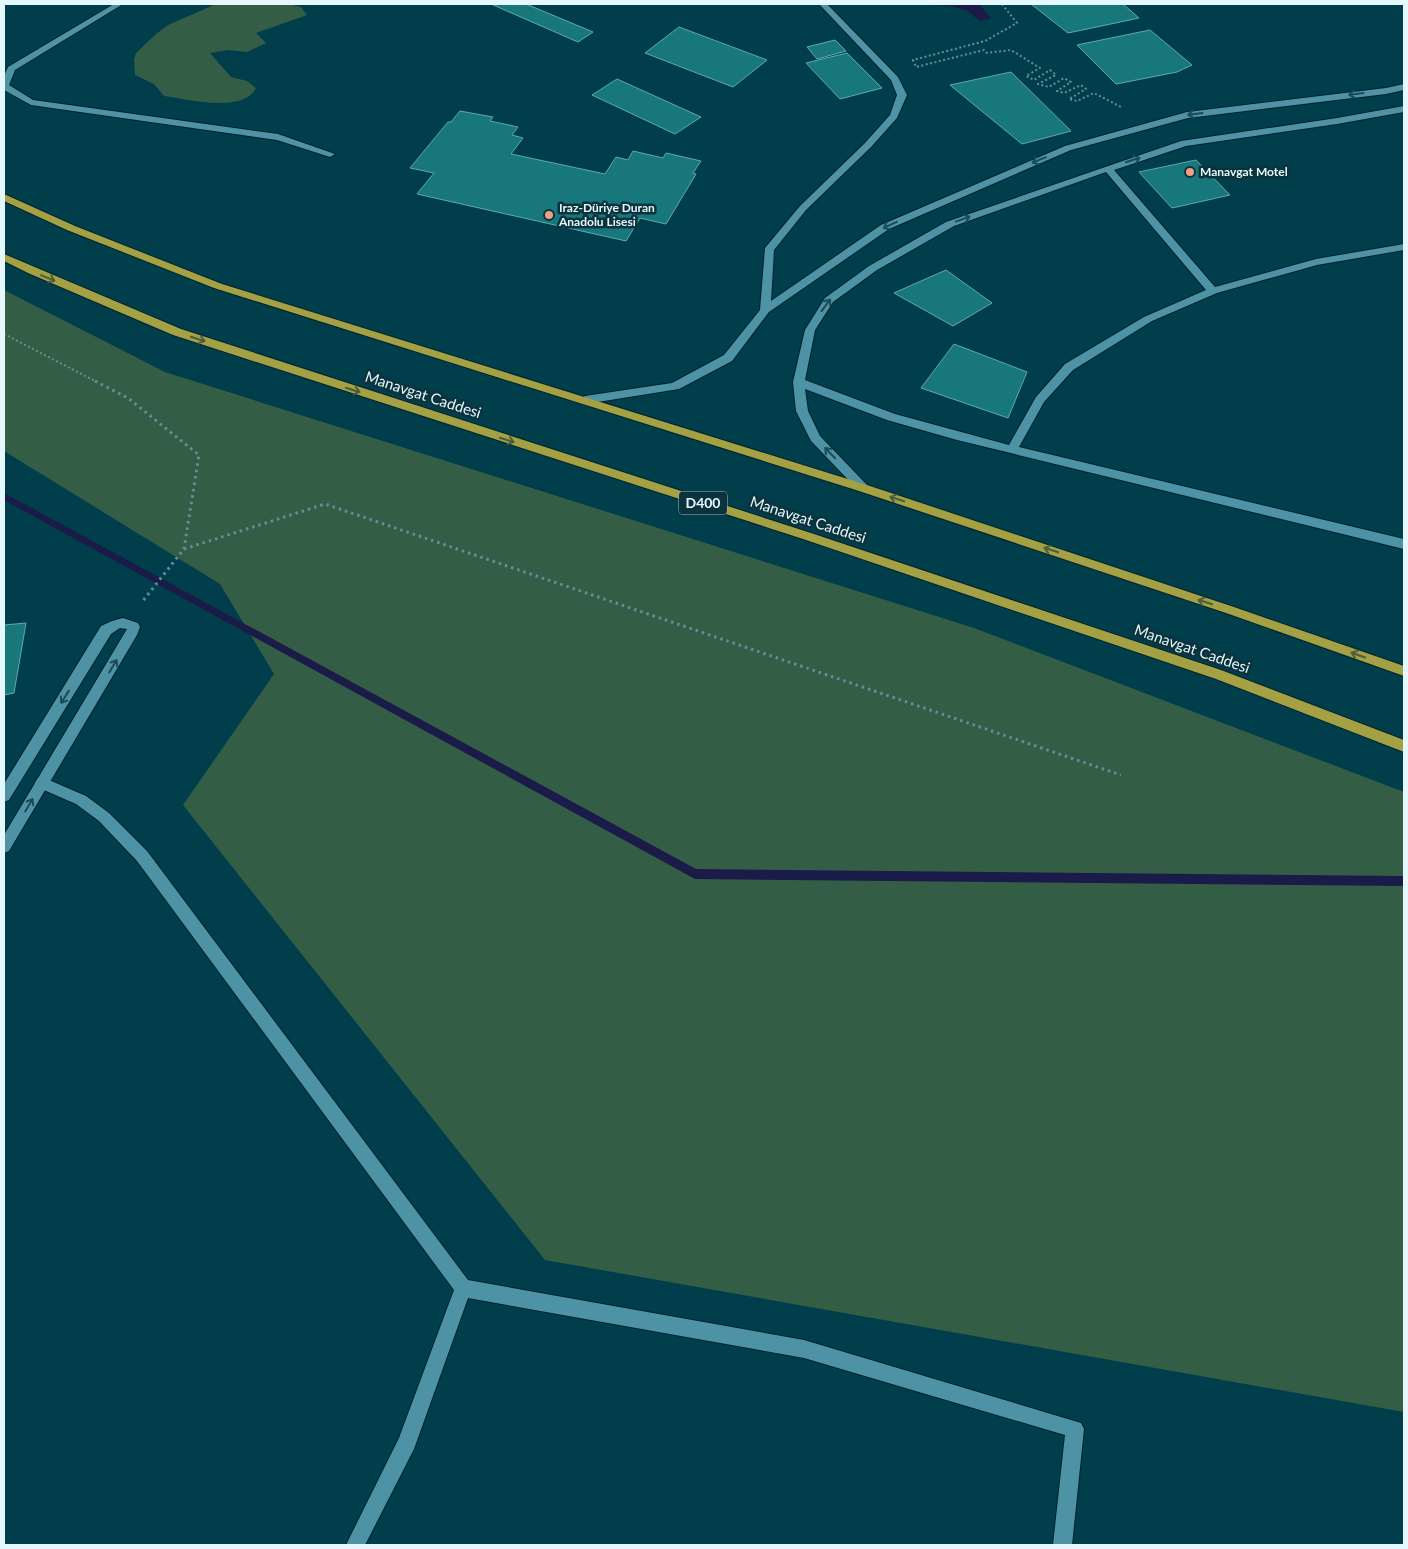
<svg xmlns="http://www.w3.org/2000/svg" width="1408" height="1549" font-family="Lato,sans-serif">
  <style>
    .green { fill: #345d46 }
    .water { fill: #1b1b49 }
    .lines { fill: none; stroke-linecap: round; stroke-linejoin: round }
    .stream { fill: #1b1b49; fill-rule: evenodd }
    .building { fill: #17777b; stroke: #5eaaac }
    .minor-casing { stroke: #00232c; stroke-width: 2 }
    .tertiary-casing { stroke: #00232c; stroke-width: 2 }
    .trunk-casing { stroke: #00232c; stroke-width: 2 }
    .path-far1 { stroke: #638e99; stroke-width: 2; stroke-dasharray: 2 2.5; stroke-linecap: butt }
    .path { stroke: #638e99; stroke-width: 3; stroke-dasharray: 2.5 4; stroke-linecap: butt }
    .minor { fill: #4d92a5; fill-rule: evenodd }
    .tertiary { fill: #4d92a5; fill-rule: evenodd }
    .trunk { fill: #a4a044; fill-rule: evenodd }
    .oneway { stroke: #1c4a56 }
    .oneway2 { stroke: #495e3f }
    .poi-dot { fill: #f39f84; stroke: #0c323c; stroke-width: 2 }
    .labels { text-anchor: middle; stroke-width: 5; stroke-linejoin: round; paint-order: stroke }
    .far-poi-label { font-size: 12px; font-weight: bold; fill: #e4f8fe; stroke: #0c323c; text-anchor: start }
    .shield { fill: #0c323c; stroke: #a3bdc4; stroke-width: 1 }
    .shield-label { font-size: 14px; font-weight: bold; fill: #e4f8fe }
    .street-label { font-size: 15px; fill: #e4f8fe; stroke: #0c323c }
  </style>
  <rect width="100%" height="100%" fill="#013e4c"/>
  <path class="green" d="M216,4H288L301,7L307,15L256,33L266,43L247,52L228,50L210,53L231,77L247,81L256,88C243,114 188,99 164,96L154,84L135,75L134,59L136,53L155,35L168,25Z
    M4,290L165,372L974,628L1404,792V1412L545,1260L183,805L274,674L220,584L4,451Z"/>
  <path class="water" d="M913,4H979L991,18L980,21L966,10L949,6Z"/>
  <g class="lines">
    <path class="stream" d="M4,493L696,869L1404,876V886L695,879L4,500Z"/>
  </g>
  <path class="building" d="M491,4H526L593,32L578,42Z
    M1031,4H1123L1139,18L1068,33Z
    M679,27L767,60L733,87L645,53Z
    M1150,30L1192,65L1177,72L1116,84L1077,45Z
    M835,40L846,51L817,59L807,47Z
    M847,53L882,88L840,99L806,63Z
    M1011,72L1071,131L1022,144L950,85Z
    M617,79L701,117L675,134L592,95Z
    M460,111L493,117L490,121L518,127L512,135L523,138L511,154L605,174L616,157L628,160L633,151L663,158L666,153L701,161L693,173L696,174L666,224L640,218L626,241L417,194L434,173L410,168L448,122H451Z
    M1196,160L1230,195L1172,208L1139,172Z
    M946,270L992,303L953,326L894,293Z
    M954,344L1027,372L1008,418L921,388Z
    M26,623L14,693L4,695V625Z"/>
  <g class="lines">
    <g class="minor-casing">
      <path id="minor" d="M114,4H123L15,70L9,85L33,100L278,134L335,154L330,157L277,140L31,105L4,90V76L8,67Z
        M819,4H827L898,77L907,95L897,118L871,147L806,210L774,250L771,301L881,225L1065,146L1187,112L1386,88L1404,84V90L1386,94L1188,118L1071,150L889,229L769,312L732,361L679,389L585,404L581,403L579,400L585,396L672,383L724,355L760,310L765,248L800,206L865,143L890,115L897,95L891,80Z
        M1404,106V112L1337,124L1186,146L1114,170L1215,287L1316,259L1404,244V250L1317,265L1217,293L1152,321L1073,370L1044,402L1019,447L1404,539V549L957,440L887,420L805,389L808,411L820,436L867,485L869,488L867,491H859L811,441L796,411L793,382L805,330L825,298L869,266L946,222L1181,141L1337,118ZM1106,172L1206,290L1144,317L1065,364L1036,397L1009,445L895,414L805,380L815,330L833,302L877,270L954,226Z
        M42,777L86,796L109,813L147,851L468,1280L804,1340L1081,1423L1084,1429L1072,1545H1053L1065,1435L804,1358L468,1298L414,1449L365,1545H346L399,1438L454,1290L137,861L99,821L76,804L37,787L35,783L37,779Z"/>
    </g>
    <g class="tertiary-casing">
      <path id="tertiary" d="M123,618L138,623L140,627L137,635L9,851L4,853V835L127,629L120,628L111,634L9,800L4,802V784L101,626L112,621Z"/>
    </g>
    <g class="trunk-casing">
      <path id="trunk" d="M4,194L75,226L222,284L867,485L1234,607L1404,666V676L1226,613L859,491L214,288L67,230L4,201Z
        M4,254L181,329L811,533L1221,670L1404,740V752L1216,679L803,539L173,335L28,273L4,261Z"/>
    </g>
    <path class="path-far1" d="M1002,4L1017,23L985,41L913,60L916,67L984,50L987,53L1011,50L1040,68L1026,76L1034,80L1050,70L1056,75L1038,84L1049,87L1064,78L1071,82L1057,91L1064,93L1081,85L1086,89L1069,99L1077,101L1094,93L1121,107
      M4,334L97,382"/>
    <path class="path" d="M95,381L128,398L199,455L184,549L142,602
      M184,549L325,504L1121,775"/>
    <use href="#minor" class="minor"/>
    <use href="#tertiary" class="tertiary"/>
    <use href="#trunk" class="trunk"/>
  </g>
  <defs><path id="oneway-shaft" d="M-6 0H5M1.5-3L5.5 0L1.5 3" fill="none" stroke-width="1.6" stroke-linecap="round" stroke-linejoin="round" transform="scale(1.25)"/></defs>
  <g class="oneway">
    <use href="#oneway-shaft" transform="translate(1356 94) rotate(173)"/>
    <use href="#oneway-shaft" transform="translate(1195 114) rotate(173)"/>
    <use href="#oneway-shaft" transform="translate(1039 160) rotate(157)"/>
    <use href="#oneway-shaft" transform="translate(1133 160) rotate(-18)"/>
    <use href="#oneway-shaft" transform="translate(963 219) rotate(-20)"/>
    <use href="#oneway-shaft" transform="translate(890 225) rotate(155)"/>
    <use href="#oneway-shaft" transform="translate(826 305) rotate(-54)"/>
    <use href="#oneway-shaft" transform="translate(830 453) rotate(-134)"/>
    <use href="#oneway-shaft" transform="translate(113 666) rotate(-59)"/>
    <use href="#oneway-shaft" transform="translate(65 697) rotate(122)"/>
    <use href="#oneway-shaft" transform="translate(29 805) rotate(-59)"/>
  </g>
  <g class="oneway2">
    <use href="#oneway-shaft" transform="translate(48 278) rotate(23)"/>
    <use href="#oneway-shaft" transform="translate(198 339) rotate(18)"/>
    <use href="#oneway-shaft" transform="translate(353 390) rotate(18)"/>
    <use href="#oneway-shaft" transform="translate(507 440) rotate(18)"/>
    <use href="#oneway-shaft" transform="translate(897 499) rotate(-162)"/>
    <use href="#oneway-shaft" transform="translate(1051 550) rotate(-162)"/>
    <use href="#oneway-shaft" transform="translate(1205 602) rotate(-162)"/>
    <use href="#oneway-shaft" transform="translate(1358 655) rotate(-161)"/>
  </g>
  <g class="poi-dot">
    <circle cx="1190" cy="172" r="5"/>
    <circle cx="549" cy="215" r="5"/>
  </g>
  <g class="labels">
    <g class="far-poi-label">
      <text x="1200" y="176">Manavgat Motel</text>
      <text x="559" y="212">Iraz-Düriye Duran<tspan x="559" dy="14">Anadolu Lisesi</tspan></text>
    </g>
    <rect class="shield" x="679" y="491.5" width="48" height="23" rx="4"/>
    <g class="shield-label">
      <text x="703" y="508">D400</text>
    </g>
    <g class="street-label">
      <text transform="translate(423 395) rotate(18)" y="5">Manavgat Caddesi</text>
      <text transform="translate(808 520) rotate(18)" y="5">Manavgat Caddesi</text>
      <text transform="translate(1192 649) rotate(19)" y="5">Manavgat Caddesi</text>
    </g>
  </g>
  <rect width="1408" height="1549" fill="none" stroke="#e4f8fe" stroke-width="10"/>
</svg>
